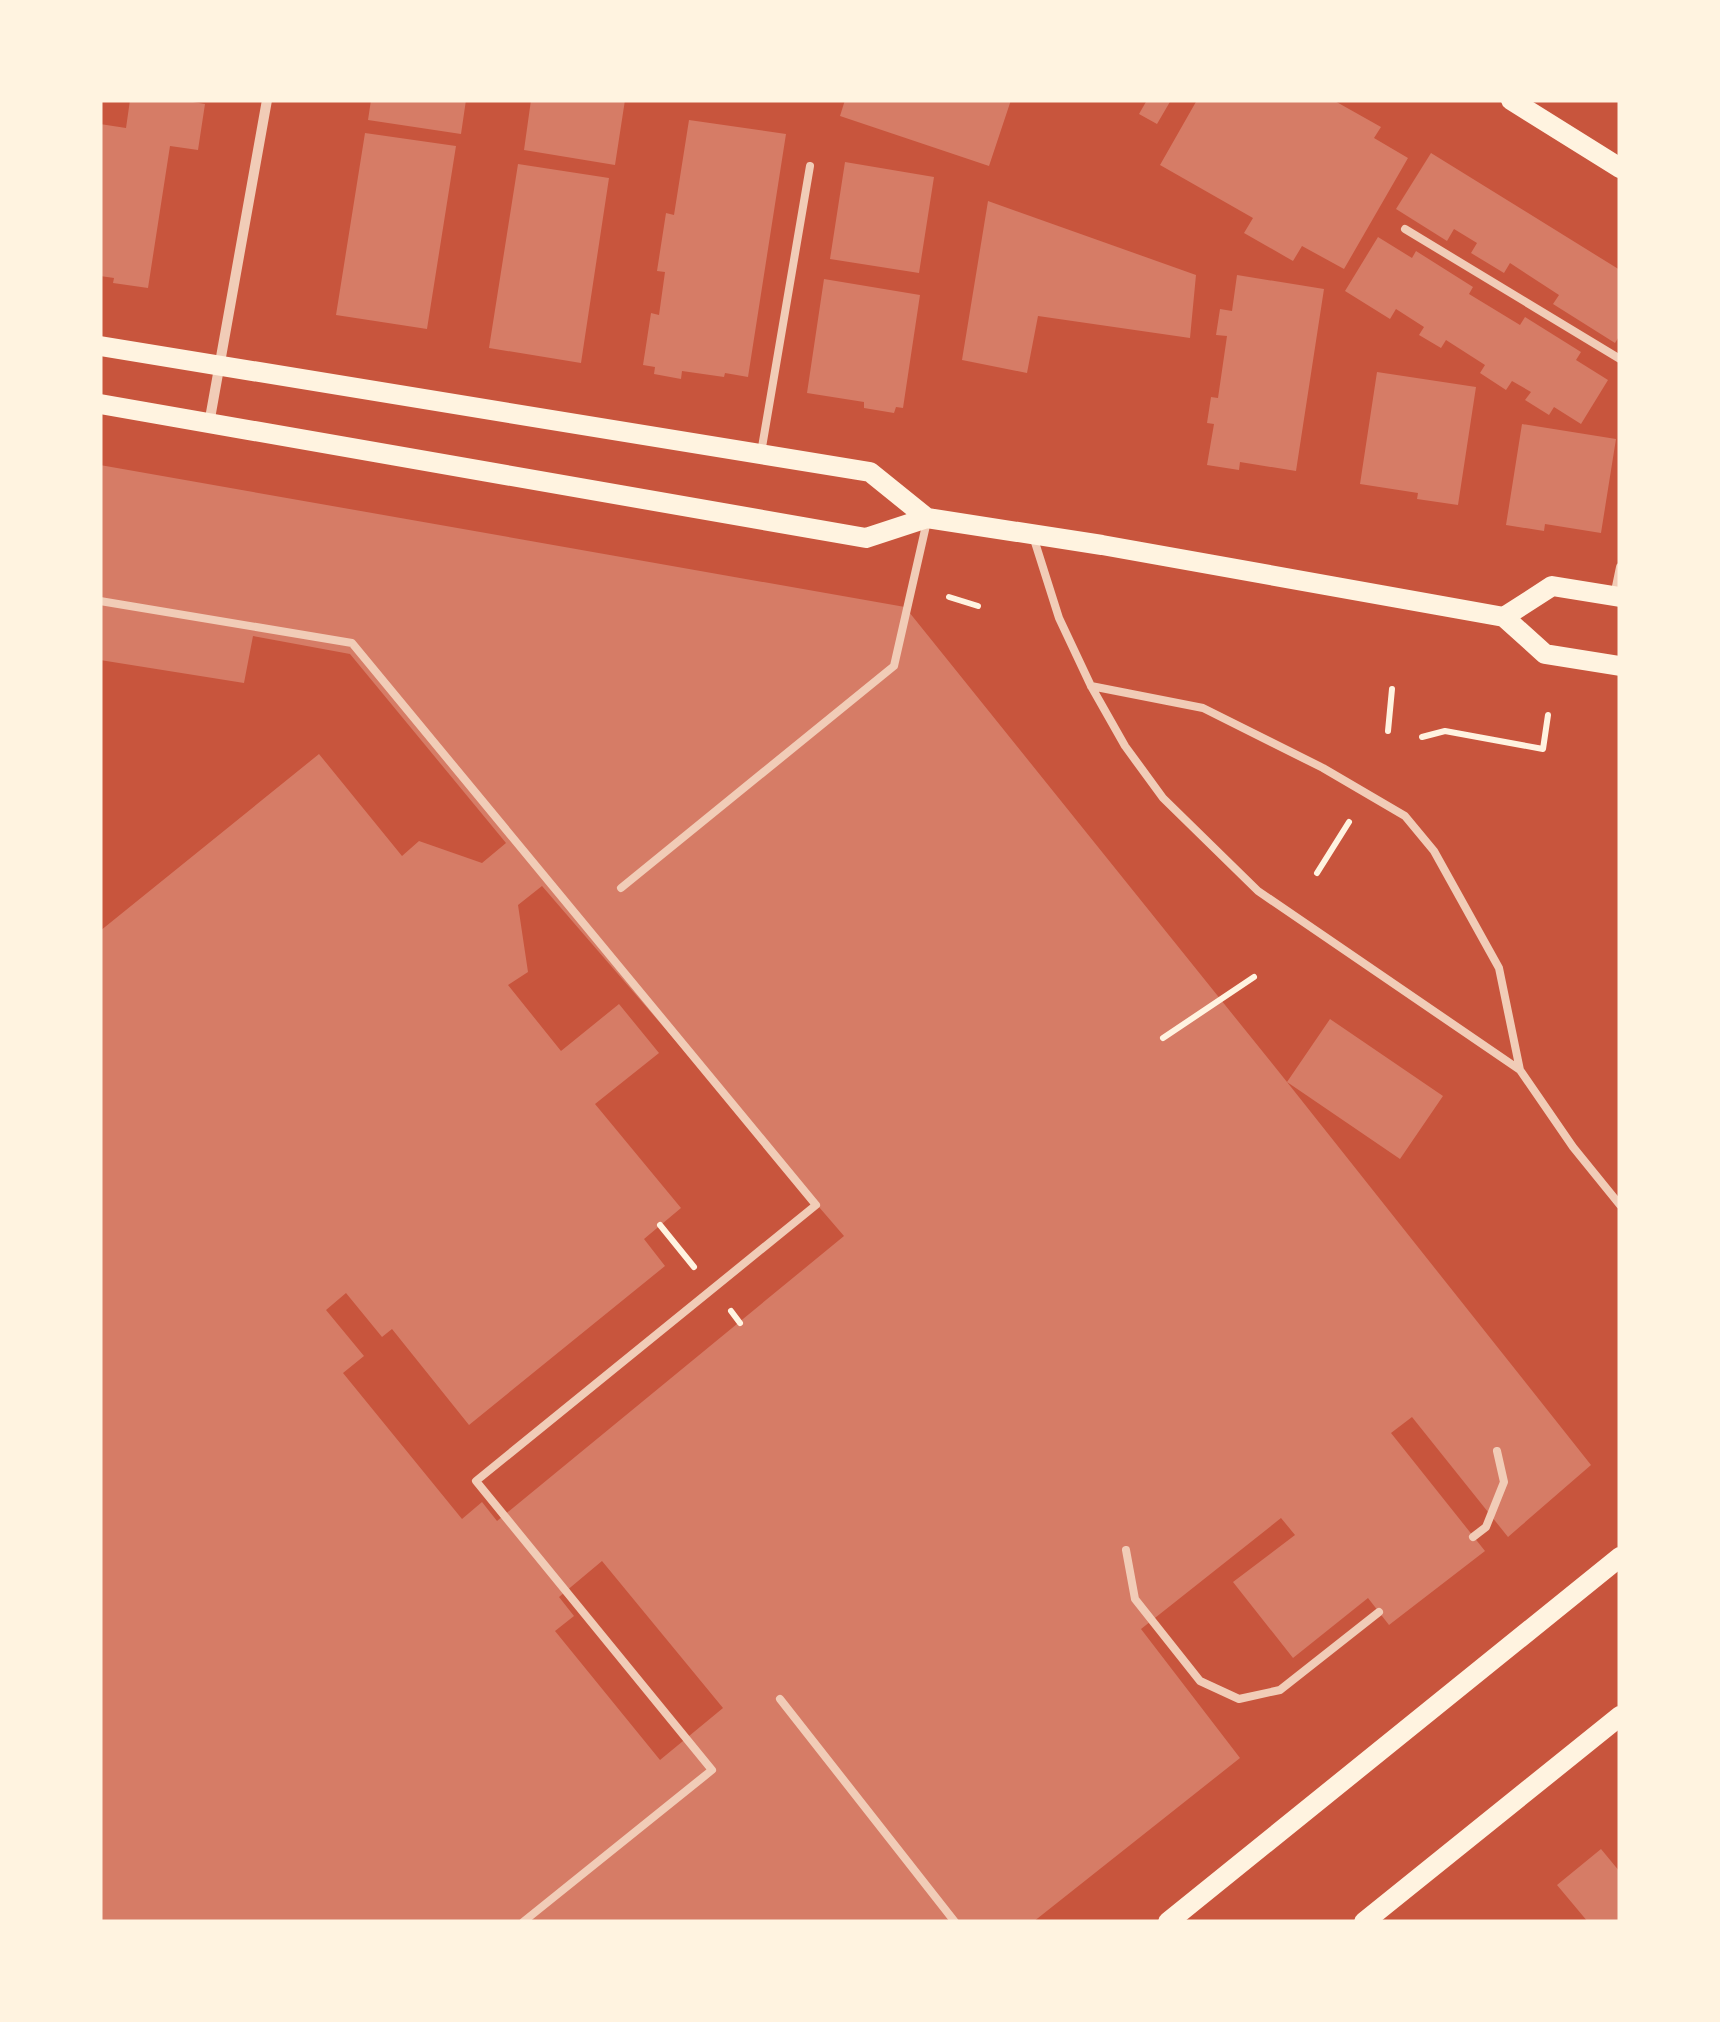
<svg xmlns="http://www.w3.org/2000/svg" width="1720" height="2022" font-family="Inter,sans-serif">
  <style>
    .building { fill: #d67c66; fill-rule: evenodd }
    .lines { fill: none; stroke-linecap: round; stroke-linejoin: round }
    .path { stroke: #fff3e0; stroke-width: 6 }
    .service { stroke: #f1ccb7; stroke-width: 8 }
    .minor { stroke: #f1ccb7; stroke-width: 10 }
    .secondary { stroke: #fff3e0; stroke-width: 20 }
  </style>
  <rect width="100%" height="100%" fill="#c8553d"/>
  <path class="building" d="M130,100H181L205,104L198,150L170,146L148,288L113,283L114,278L100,276V124L126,128Z
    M371,100H466L461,134L368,120Z
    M531,100H625L615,165L524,150Z
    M845,100H1011L989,166L840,116Z
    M1147,100H1171L1157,124L1139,114Z
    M1197,100H1333L1381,127L1374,138L1408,158L1344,269L1302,246L1293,261L1244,233L1253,218L1160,165Z
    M689,120L786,134L748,377L725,373L724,377L682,371L681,379L654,374L655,367L643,365L651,313L659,315L665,272L657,271L666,213L674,215Z
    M365,133L456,146L427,329L336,315Z
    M1431,153L1620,270V335L1615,343L1553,304L1559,295L1510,263L1504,273L1471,253L1477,243L1454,229L1447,241L1396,209Z
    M845,162L934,177L919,273L830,259Z
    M518,164L609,178L581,363L489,348Z
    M988,201L1196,275L1190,338L1038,316L1027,373L962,360Z
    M1378,237L1412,258L1416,251L1473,287L1469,294L1520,325L1525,317L1581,352L1576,360L1608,380L1581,424L1554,407L1549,415L1525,400L1531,392L1512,381L1506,390L1480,373L1485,365L1446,340L1441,348L1419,335L1424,327L1396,309L1390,319L1345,291Z
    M1237,275L1324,289L1296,471L1240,462L1239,470L1207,465L1214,424L1207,423L1211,397L1218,398L1227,336L1216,335L1220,309L1232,311Z
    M824,279L920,295L903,408L896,407L894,413L864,408V402L807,393Z
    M1377,372L1476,387L1458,505L1417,499L1418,493L1360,484Z
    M1522,424L1616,439L1601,533L1545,524L1544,531L1506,525Z
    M100,465L905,607L1287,1082L1330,1019L1443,1096L1400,1159L1287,1082L1591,1465L1508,1537L1412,1417L1391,1433L1485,1551L1389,1625L1368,1598L1293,1658L1233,1582L1295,1535L1281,1518L1141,1629L1240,1758L1033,1922H100V931L319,754L402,856L419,841L482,863L506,843L350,654L253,636L244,683L100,660ZM542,886L844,1236L497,1521L482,1502L462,1519L343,1373L364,1356L326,1310L346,1293L382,1337L392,1329L469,1425L665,1266L644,1239L681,1208L595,1104L659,1053L619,1004L561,1051L508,985L528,972L518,905ZM602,1561L723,1708L660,1760L555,1631L574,1616L559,1597Z
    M1601,1849L1620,1872V1922H1588L1557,1885Z"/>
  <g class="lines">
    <path class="path" d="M949,597L978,606
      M1388,731L1392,689
      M1422,737L1445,731L1543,749L1548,715
      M1317,873L1349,822
      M1163,1038L1254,977
      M660,1225L694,1267
      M731,1311L740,1323"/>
    <path class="service" d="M1405,229L1620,359
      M761,453L810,166
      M1033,536L1059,618L1091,686L1125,746L1163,798L1258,891L1520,1070
      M1614,596L1620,567
      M100,601L352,643L816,1205L476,1481L712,1770L523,1922
      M1091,686L1203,708L1323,768L1405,816L1434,851L1499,968L1520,1070L1573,1147L1620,1205
      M621,888L894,666L927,521
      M1473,1537L1486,1527L1504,1482L1497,1451
      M1126,1550L1135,1599L1200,1681L1239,1699L1280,1690L1379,1612
      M780,1699L955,1922"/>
    <path class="minor" d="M209,424L267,100"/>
    <path class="secondary" d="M1511,100L1620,168
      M100,346L870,472L927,518
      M100,404L866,538L927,518L1102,545L1504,617L1545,654L1620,666
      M1504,617L1552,586L1620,597
      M1168,1922L1620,1557
      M1364,1922L1620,1716"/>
  </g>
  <rect width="1720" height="2022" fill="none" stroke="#fff3e0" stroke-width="205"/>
</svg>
